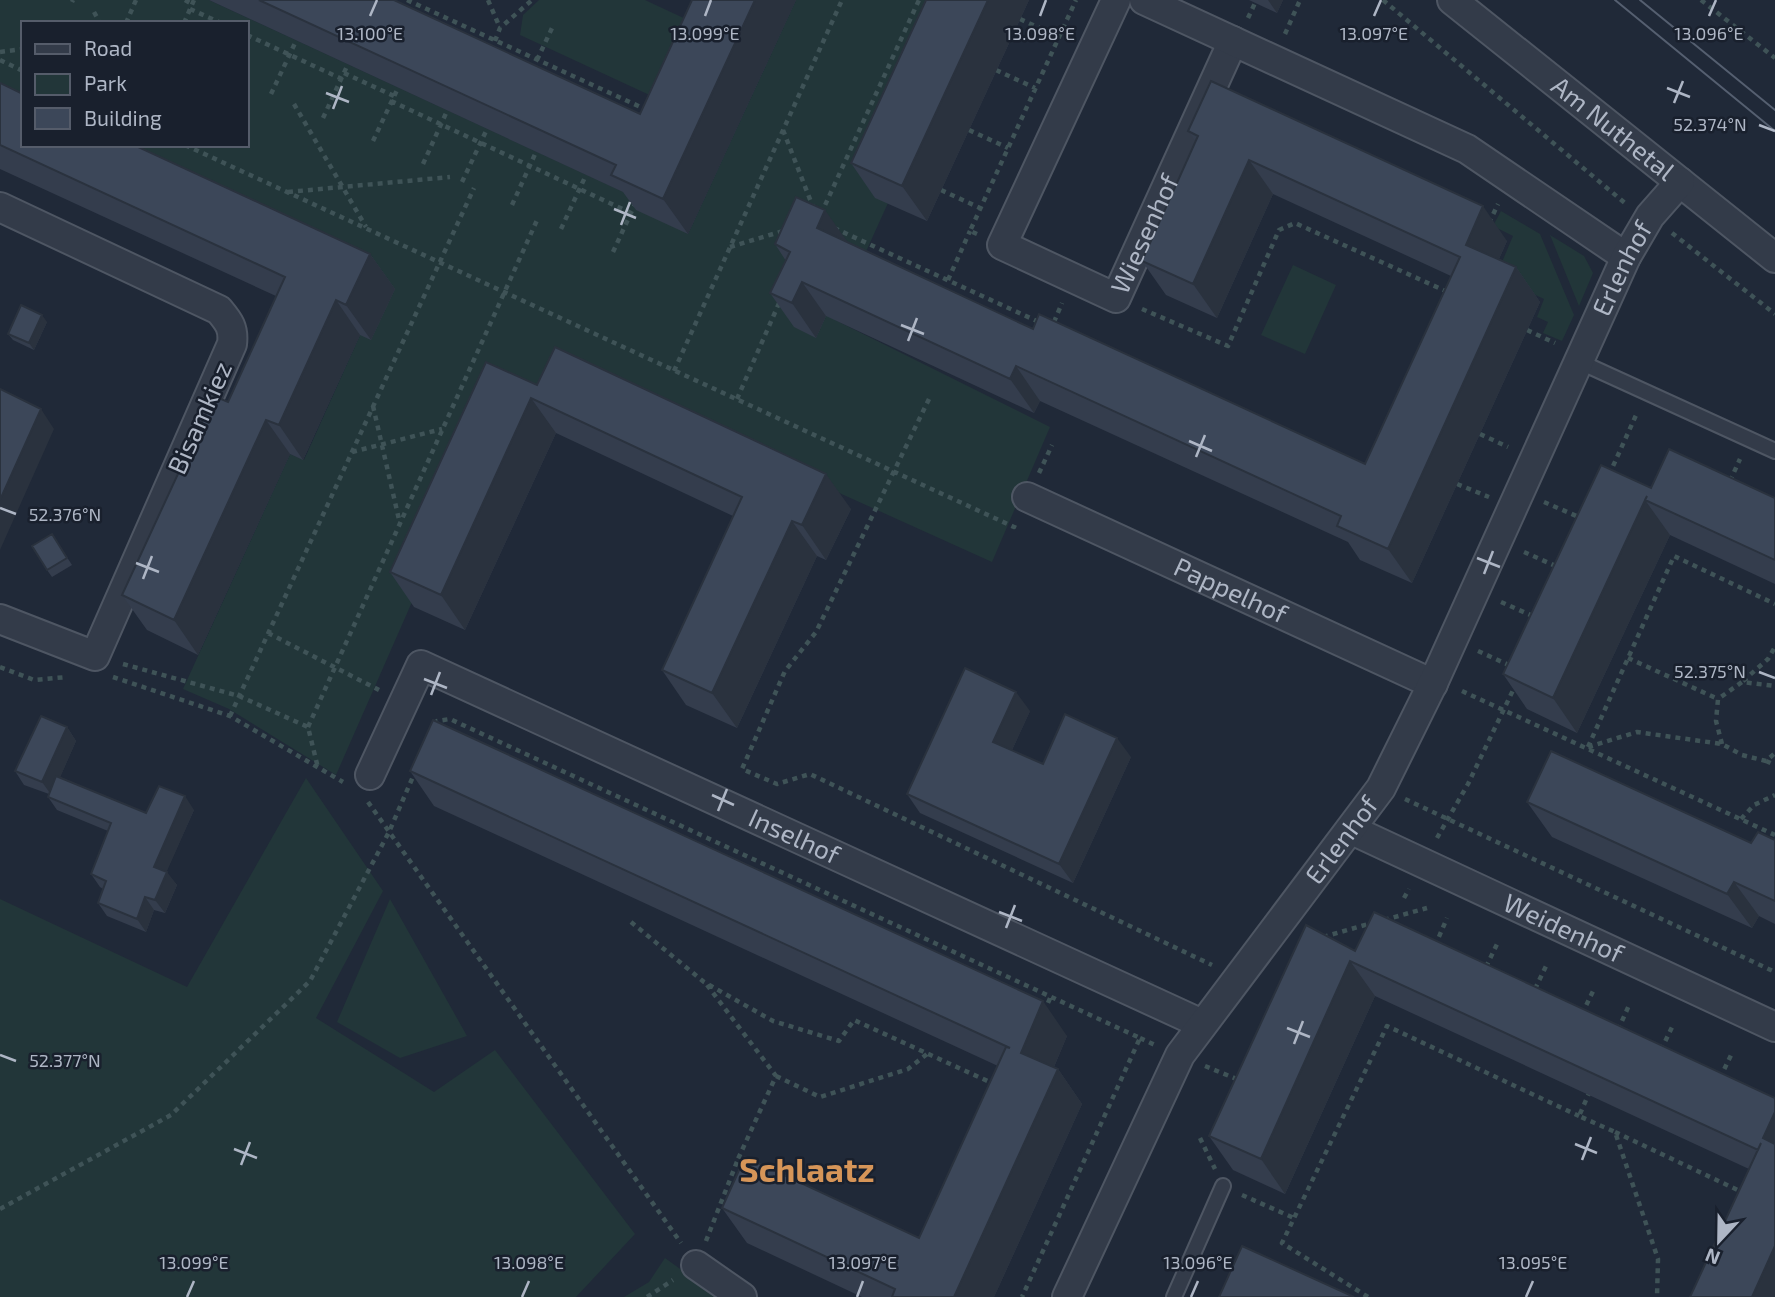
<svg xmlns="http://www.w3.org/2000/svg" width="1775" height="1297" font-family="'Exo 2',sans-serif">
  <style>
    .green { fill: #223639 }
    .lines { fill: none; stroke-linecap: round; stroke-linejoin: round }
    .service-casing { stroke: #4e5663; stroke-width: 18 }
    .minor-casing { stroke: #4e5663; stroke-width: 32 }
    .path { stroke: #3f5357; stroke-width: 4.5; stroke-dasharray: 5 5; stroke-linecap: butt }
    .service { stroke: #333b49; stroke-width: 14 }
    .minor { stroke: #333b49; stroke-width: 28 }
    .tram { stroke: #555f70; stroke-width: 2 }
    .wall { fill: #343d4d }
    .shaded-wall { fill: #2a323e }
    .building { fill: #3c4759; stroke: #2a323e; stroke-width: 2 }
    .ticks { fill: none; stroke: #aeb6c5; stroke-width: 2.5 }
    .labels { text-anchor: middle; stroke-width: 5; stroke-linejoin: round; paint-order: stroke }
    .street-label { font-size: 26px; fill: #aeb6c5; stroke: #19202d }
    .district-label { font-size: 33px; font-weight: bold; fill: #d69558; stroke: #19202d }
    .ticks-label { font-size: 18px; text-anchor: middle; fill: #aeb6c5; stroke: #19202d; stroke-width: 5; stroke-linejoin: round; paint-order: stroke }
  </style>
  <rect width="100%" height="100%" fill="#202938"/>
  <path class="green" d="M0,0H209L641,200L688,234L796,0H966L888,203L835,320L1050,427L992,562L578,375L559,412L506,388L336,775L229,709L183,689L290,454L304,460L360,335L83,145H247V23H23V117L0,107Z
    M539,0H645L690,21L656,98L520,35L523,15Z
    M1501,211L1540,234L1574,315L1562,341L1543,333L1548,322L1537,317L1544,299L1496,276L1513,236L1493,226Z
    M1550,235L1584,256L1593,273L1579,306Z
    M1293,265L1336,285L1305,354L1261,335Z
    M306,778L383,891L316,1018L434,1092L495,1050L635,1234L576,1297H0V899L187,987Z
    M390,899L467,1036L400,1058L337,1022Z
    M665,1258L719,1297H624L649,1282Z"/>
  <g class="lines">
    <g class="service-casing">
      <path id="service" d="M1580,362L1775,451
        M1174,1297L1223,1186"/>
    </g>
    <g class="minor-casing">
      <g id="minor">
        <path id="s1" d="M1116,0L1002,245L1116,298L1233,41"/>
        <path d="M1144,0L1467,149L1626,257"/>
        <path id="s2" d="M1452,0L1775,258"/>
        <path d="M0,207L219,310C229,322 234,328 232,344L95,656L0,619"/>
        <path id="s3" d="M1027,497L1433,684"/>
        <path id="s4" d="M370,775L421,665L1202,1024"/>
        <path id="s5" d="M1352,830L1775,1027"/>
        <path d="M696,1265L742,1297"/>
        <path id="s6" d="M1067,1297L1180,1055L1381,788L1435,679L1626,257L1650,216L1680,182"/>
      </g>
    </g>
    <path class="path" d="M185,0L192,4
      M407,0L645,109
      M488,0L500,28
      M1383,0L1626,204
      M1701,0L1775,58
      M72,2L73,0
      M190,9L221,23
      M94,12L100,23
      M1248,18L1255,3
      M1020,19L1059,37
      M126,23L136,0
      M184,23L194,0
      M1285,34L1300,0
      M247,35L342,79
      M495,41L500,28L532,0
      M0,52L23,49
      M0,60L23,71
      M537,60L553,26
      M996,70L1035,88
      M344,73L394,96
      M271,94L296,41
      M391,101L631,213
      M294,104L366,227
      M323,118L348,64
      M783,130L813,207
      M969,130L1008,148
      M373,141L398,88
      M185,145L1014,527L1016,522
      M423,164L447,111
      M462,182L487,129
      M941,190L980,208
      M288,192L450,177
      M512,205L536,152
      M821,214L919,0
      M1489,223L1498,204
      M834,228L1039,322
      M561,229L586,175
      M1672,233L1775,314
      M977,234L970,231L1076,0
      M730,247L783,231
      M613,252L636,202
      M948,280L970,231
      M1142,309L1228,346L1279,230L1295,223L1450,293
      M1054,322L1062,303
      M1527,330L1555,343
      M674,371L842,0
      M737,399L780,301
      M929,399L816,632L785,671L742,769L777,784L810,774L1212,965
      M373,406L400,524
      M1480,434L1508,447
      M352,452L442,429
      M1039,473L1052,445
      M1609,475L1637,413
      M1730,481L1740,459
      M1457,484L1489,497
      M1544,502L1581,518
      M1524,552L1558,567
      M1501,602L1535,617
      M268,633L379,690
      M1478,651L1511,666
      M1628,658L1718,699
      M123,664L239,696L308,727L318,768
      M0,667L34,680L67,677
      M113,677L230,716L343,782
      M1743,681L1768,659L1775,647
      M1462,691L1775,835
      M230,716L474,188
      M435,725L437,721L450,719L1140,1038L1022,1297
      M308,727L538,218
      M1722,744L1716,721L1718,699L1742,682L1775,686
      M1588,747L1674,556L1775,604
      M1588,747L1637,732L1722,744L1742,755L1766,761L1775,753
      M1766,761L1775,765
      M1405,799L1775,972
      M368,802L681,1243
      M1741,819L1754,805L1775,795
      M1437,838L1468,784L1516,684
      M1404,898L1409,889
      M1384,920L1427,908
      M631,922L704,982L773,1021L839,1041L854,1020L994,1084
      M1323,937L1372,923
      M1435,946L1447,918
      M1486,967L1498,942
      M707,985L776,1076L738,1159
      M1535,989L1547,964
      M1044,1012L1051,996
      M1582,1014L1595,987
      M1618,1030L1630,1003
      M1140,1038L1155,1045
      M1661,1050L1674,1023
      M1205,1066L1239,1080
      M776,1076L820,1097L908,1069L927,1054
      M1720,1078L1733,1051
      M1590,1091L1579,1116L1615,1132L1658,1259L1657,1297
      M1615,1132L1744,1193
      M1200,1138L1215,1169
      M1242,1195L1294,1218
      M0,1209L171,1115L310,981L389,832L415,772
      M706,1241L738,1159L746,1163
      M647,1297L673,1280
      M1368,1297L1282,1243L1387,1026L1579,1116"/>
    <use href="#service" class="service"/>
    <use href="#minor" class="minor"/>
    <path class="tram" d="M1615,0L1775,131
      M1640,0L1775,110"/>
  </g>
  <path class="wall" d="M209,0H394L640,114L692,0H796L688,234L636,210L623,192Z
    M926,0H1029L927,221L875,198L851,163Z
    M1249,0H1283L1277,13Z
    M0,83L370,254L395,289L371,340L360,335L303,460L290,454L198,655L147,630L122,595L228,402L276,296L0,169Z
    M1188,131L1507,241L1499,259L1516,267L1540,302L1412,583L1360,560L1348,542L1040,401L1034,413L826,316L816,338L794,327L770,293L786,261L775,244L847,242L1033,329L1365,464L1451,276L1273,194L1217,318L1166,295L1142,261L1196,142Z
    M47,322L34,350L13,340L8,334Z
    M537,385L851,509L826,560L817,556L737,728L686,705L662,670L733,516L556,433L465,630L414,607L390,572Z
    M1651,488L1775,498V584L1670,535L1577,733L1527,709L1503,674Z
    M52,534L72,565L52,577L47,570Z
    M1030,711L1012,750L1043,764L1131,757L1073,883L920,813L907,794Z
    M67,727L76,741L60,777L146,813L194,810L166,872L177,885L165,913L154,910L146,932L107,916L98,903L103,889L100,887L91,874L108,831L57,810L48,797L49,794L24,785L15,771Z
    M410,771L1067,1036L1054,1067L1058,1069L1082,1104L994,1297H862L747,1243L722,1208L919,1238L998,1066L434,806Z
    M1527,802L1751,843L1775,840V924L1759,916L1752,928L1552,837Z
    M1355,951L1775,1098V1297L1749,1169L1375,996L1285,1194L1233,1170L1209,1136Z"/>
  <path class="shaded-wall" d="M755,0H796L688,234L663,199Z
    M988,0H1029L927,221L902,186Z
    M1268,0H1283L1277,13Z
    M1249,160L1273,194L1217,318L1193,284Z
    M1483,206L1507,241L1490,279L1466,245Z
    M825,210L849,244L817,228Z
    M370,254L395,289L371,340L346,305Z
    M1516,267L1540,302L1412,583L1388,549Z
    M802,282L826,316L816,338L792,303Z
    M336,300L360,335L303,460L279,425Z
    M42,315L47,322L34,350L29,343Z
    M1016,366L1040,401L1034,413L1010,379Z
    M531,398L556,433L465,630L441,595Z
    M41,409L54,429L0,550V500Z
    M266,420L290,454L198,655L174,620Z
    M826,474L851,509L826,560L802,525Z
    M1647,496L1645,500L1670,535L1577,733L1553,698Z
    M792,521L817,556L737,728L712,693Z
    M1016,692L1030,711L1007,761L993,742Z
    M67,727L76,741L52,796L42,782Z
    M1117,738L1131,757L1073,883L1059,864Z
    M185,796L194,810L163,880L154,867Z
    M167,872L177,885L165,913L155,900Z
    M1734,882L1759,916L1752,928L1727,894Z
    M145,897L154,910L146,932L137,919Z
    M1350,961L1375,996L1285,1194L1261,1159Z
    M1043,1001L1067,1036L1045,1088L1021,1053Z
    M1058,1069L1082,1104L994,1297H954Z
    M1775,1112V1156L1763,1138Z
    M1775,1246V1297H1752Z"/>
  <path class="building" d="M259,0H394L640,114L692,0H755L663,199L611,175L616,165Z
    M926,0H988L902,186L851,163Z
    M1211,81L1483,206L1466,245L1516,267L1388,549L1337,526L1341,516L1016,366L1010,379L802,282L792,303L770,293L790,252L775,244L796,197L825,210L817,228L1033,329L1039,314L1365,464L1460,257L1249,160L1193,284L1142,261L1198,136L1188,131Z
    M0,83L23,94V145H134L370,254L346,305L336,300L279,425L266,420L174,620L122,595L214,396L228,402L285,277L0,145Z
    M21,305L42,315L29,343L8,334Z
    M555,347L826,474L802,525L792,521L712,693L662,670L742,497L531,398L441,595L390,572L486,362L537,385Z
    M0,389L41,409L0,500Z
    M1669,449L1775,498V560L1645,500L1647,496L1553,698L1503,674L1601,465L1651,488Z
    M52,534L67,558L47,570L32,546Z
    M965,668L1016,692L993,742L1043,764L1065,714L1117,738L1059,864L907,794Z
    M41,716L67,727L42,782L15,771Z
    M433,720L1043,1001L1021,1053L1058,1069L954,1297H892L895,1289L722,1208L745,1157L919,1238L1006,1047L1010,1048L410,771Z
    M1551,751L1751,843L1758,832L1775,840V901L1734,882L1727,894L1527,802Z
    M56,776L146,813L159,786L185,796L154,867L167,872L155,900L145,897L137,919L98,903L106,881L91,874L111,823L48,797Z
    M1374,912L1775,1098V1112L1763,1138L1775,1144V1246L1752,1297H1690L1761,1143L1758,1150L1350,961L1261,1159L1209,1136L1306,925L1355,951Z
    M1242,1246L1354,1297H1219Z"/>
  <path class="ticks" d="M370,16L377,0M705,16L711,0M1040,16L1046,0M1374,16L1381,0M1709,16L1716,0M1667,88L1690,97M326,93L349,102M1674,103L1683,81M333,109L342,86M1759,125L1775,131M614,209L636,218M621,225L630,202M901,325L924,334M908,341L917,318M1189,441L1212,451M1196,457L1205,435M0,508L16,514M1477,558L1500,567M136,563L159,572M1484,574L1493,551M143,579L152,556M1759,672L1775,678M424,679L447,688M431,695L440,672M712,795L734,805M718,811L727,789M999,912L1022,921M1006,928L1015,905M1287,1028L1310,1037M1294,1044L1303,1021M0,1055L16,1061M1575,1144L1597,1153M234,1149L257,1158M1582,1160L1591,1137M241,1165L250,1142M187,1297L194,1281M522,1297L529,1281M857,1297L863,1281M1191,1297L1198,1281M1526,1297L1533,1281"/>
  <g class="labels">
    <g class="street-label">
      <text dy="9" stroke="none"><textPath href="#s2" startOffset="206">Am Nuthetal</textPath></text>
      <text dy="9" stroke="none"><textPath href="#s1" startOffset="466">Wiesenhof</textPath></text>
      <text dy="9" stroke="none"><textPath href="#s6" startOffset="1174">Erlenhof</textPath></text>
      <text transform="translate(200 418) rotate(-66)" y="9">Bisamkiez</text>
      <text dy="9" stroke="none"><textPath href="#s3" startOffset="224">Pappelhof</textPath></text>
      <text dy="9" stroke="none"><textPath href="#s4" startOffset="532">Inselhof</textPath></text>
      <text dy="9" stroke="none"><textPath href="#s6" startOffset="536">Erlenhof</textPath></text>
      <text dy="9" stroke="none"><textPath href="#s5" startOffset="233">Weidenhof</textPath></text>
    </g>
    <g class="district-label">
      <text x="807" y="1182">Schlaatz</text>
    </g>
  </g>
  <g class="ticks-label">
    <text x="370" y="40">13.100°E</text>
    <text x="705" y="40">13.099°E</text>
    <text x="1040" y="40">13.098°E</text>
    <text x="1374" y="40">13.097°E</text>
    <text x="1709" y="40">13.096°E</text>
    <text x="1710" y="131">52.374°N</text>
    <text x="65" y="521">52.376°N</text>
    <text x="1710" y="678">52.375°N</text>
    <text x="65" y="1067">52.377°N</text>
    <text x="194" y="1269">13.099°E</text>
    <text x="529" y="1269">13.098°E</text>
    <text x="863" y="1269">13.097°E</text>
    <text x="1198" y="1269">13.096°E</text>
    <text x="1533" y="1269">13.095°E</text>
  </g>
  <rect x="21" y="21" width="228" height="126" fill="#19202d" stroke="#555c6a" stroke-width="2"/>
  <rect x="35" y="44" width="35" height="10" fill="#333b49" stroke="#555c6a" stroke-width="2"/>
  <text x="84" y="56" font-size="21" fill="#aeb6c5">Road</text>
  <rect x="35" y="74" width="35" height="21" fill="#223639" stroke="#555c6a" stroke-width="2"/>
  <text x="84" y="91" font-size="21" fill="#aeb6c5">Park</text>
  <rect x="35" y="108" width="35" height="21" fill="#3c4759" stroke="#555c6a" stroke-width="2"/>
  <text x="84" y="126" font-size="21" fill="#aeb6c5">Building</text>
  <g transform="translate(1719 1241) rotate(202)" stroke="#19202d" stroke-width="5" paint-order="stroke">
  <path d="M0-5L12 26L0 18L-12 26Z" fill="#aeb6c5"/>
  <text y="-10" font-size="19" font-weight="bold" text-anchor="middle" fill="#aeb6c5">N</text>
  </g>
</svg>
